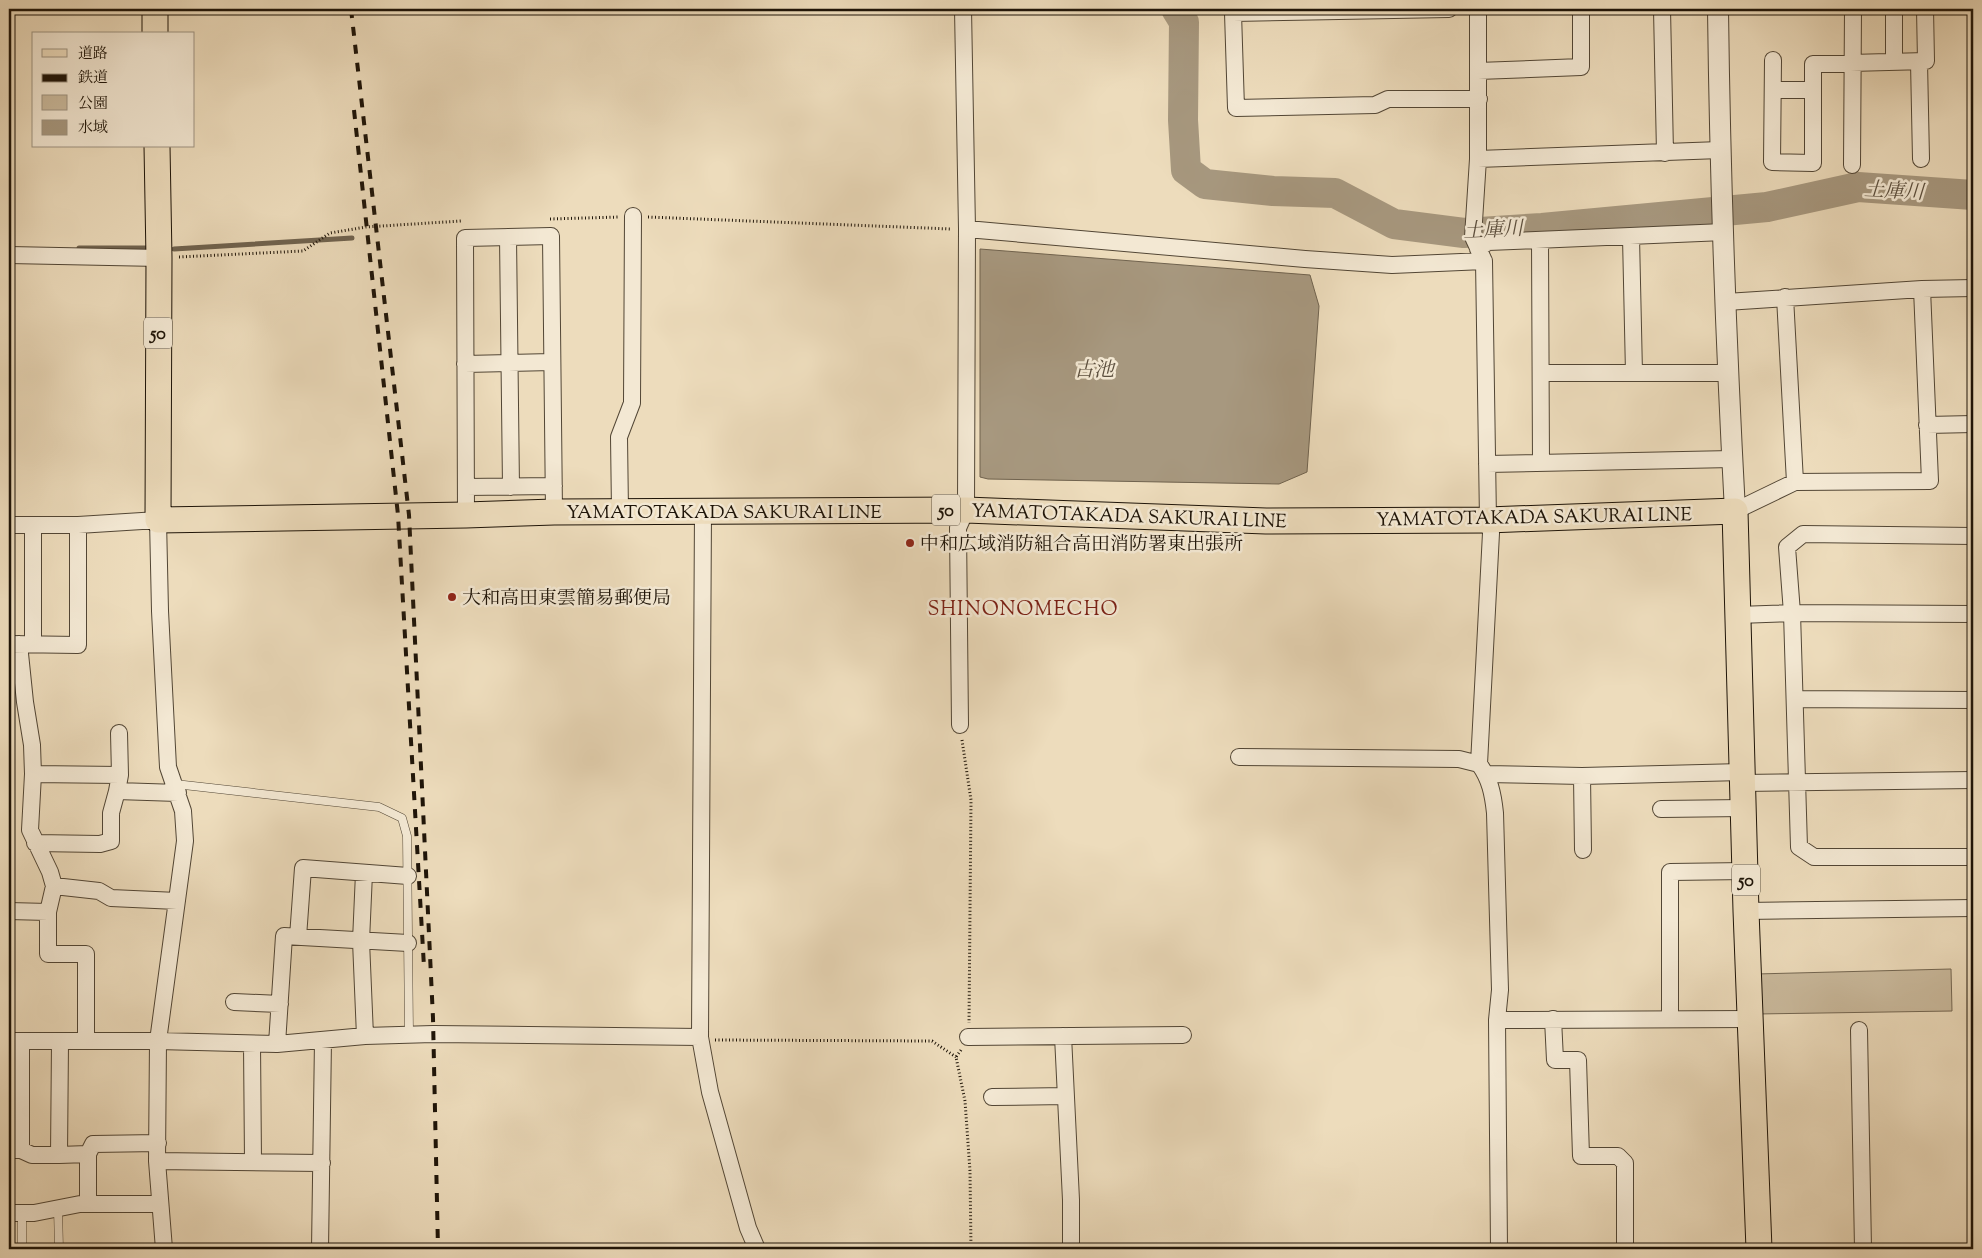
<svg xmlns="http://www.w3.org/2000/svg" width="1982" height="1258" font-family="'Sorts Mill Goudy','Noto Serif JP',serif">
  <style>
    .green { fill: #caba9d; stroke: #746752 }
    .water { fill: #a7987f; stroke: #70634f }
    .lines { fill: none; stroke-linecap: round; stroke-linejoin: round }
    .stream { stroke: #70634f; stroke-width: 5 }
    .river { stroke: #a7987f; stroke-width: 30 }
    .service-casing { stroke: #524635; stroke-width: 9 }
    .minor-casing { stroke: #524635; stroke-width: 18 }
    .tertiary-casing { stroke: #524635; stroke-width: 22 }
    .primary-casing { stroke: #1e1408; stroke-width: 27 }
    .path { stroke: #1e1408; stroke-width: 3; stroke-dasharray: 1 2.5; stroke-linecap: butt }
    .service { stroke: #f3e8d3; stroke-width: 8 }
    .minor { stroke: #f3e8d3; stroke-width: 16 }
    .tertiary { stroke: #f3e8d3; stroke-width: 20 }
    .primary { stroke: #eddcbc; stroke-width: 25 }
    .rail { stroke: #1e1408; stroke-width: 4; stroke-dasharray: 9 9; stroke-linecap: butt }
    .poi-dot { fill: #8f2418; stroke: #f3e8d3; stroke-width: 2 }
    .labels { text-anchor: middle; stroke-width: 5; stroke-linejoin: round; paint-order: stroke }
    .shield { fill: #f3e8d3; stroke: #5e5445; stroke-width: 1 }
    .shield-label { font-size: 18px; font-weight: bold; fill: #1e1408 }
    .street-label { font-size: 19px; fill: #1e1408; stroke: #f3e8d3 }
    .poi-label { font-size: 19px; fill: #1e1408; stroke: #f3e8d3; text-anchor: start }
    .water-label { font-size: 20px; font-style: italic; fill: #5c4f3e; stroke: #f3e8d3 }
    .neighbourhood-label { font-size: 20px; letter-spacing: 1px; fill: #7a1f14; stroke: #f3e8d3 }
  </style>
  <rect width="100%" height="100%" fill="#eddcbc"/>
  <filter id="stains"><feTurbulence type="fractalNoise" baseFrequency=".004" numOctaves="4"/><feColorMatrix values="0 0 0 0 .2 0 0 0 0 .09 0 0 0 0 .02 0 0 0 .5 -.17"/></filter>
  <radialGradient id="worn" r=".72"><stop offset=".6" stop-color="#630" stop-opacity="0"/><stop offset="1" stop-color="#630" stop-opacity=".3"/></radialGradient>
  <path class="green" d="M1951,969L1952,1011L1757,1014L1756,974Z"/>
  <path class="water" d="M980,249L1310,275L1319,306L1307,472L1279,484L988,479L980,477Z"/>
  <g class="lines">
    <path class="stream" d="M79,248H146
      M174,249L352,238"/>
    <path class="river" d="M1176,9L1184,22L1183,120L1186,170L1205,184L1273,191L1335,193L1394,224L1464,233L1542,228L1767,207L1858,187L1973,195"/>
    <g class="service-casing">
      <path id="service" d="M175,784L379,807L402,818L407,836L409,1034
        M58,1208L59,1249
        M22,1213V1249"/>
    </g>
    <g class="minor-casing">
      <path id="minor" d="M1449,9L1233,13L1236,108L1375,105L1388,99H1479
        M1478,9V159L1473,237L1484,261L1488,520L1491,533L1479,764C1490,779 1493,794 1495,813L1500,990L1497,1020L1499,1249
        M1662,9L1665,153
        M1894,9V62
        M1773,60L1772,162L1813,163V64L1926,61L1925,9
        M1919,62L1921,159
        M1478,71L1581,67V9
        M1773,90H1813
        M1478,159L1720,150
        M1852,165L1853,9
        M967,229L1305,259L1392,265L1484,261
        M508,237L511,487
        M1631,237L1634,373
        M1540,240L1541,463
        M1478,249L1488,242L1724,232
        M9,255L159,258
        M1785,297L1795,482
        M1726,302L1922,289L1973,288
        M465,364L552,362
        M1541,373H1727
        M1927,425L1973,424
        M1487,464L1732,459
        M466,487L554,486
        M620,511L619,437L632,403L633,216
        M703,511L700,1037L710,1092L748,1228L757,1249
        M1735,511L1795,482L1930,481L1922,289
        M466,515L465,238L551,236L554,512
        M9,525H78L158,520L160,611L168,767L183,811L185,841L158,1041L157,1161L164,1249
        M33,525V644
        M1973,536L1803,534L1787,547L1792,613L1799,847L1814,857H1973
        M1738,615L1792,613L1973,614
        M9,644L78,645V525
        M19,644L25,702L32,745L33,774L30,830L50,872L54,886L48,912V954H86V1041
        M1795,699L1973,700
        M960,725L958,528L966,510L967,229L963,9
        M119,733L120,775L117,791L178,793
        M1239,757L1459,759L1479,764
        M33,774L120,775
        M1487,774L1582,776L1742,772
        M1582,776L1583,850
        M1742,783L1973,780
        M1661,809L1743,808
        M35,843L100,844L111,841V813L117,791
        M364,873L361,941L365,1036
        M54,886L99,891L111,898L177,901
        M9,911L48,912
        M1746,911L1973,908
        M298,937L303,868L408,876
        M234,1002L280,1004
        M1553,1019L1555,1060H1578L1581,1156H1618L1625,1163V1249
        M1670,1019V872L1746,871
        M1497,1020L1750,1019
        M1859,1030L1863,1249
        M1063,1036L1071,1200V1249
        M968,1037L1183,1035
        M9,1041H158L277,1044L365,1036L433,1034L700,1037
        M21,1041V1150
        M252,1044L253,1162
        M277,1044L284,936L408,943
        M992,1097L1066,1096
        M9,1150H21L32,1155H59L60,1042
        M88,1154V1204
        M59,1155L88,1154L93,1144L158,1143
        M157,1161L322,1163
        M9,1213H34L80,1204H160
        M320,1249L323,1040"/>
    </g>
    <g class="tertiary-casing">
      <path id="tertiary" d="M1718,9C1720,176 1726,344 1735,511"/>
    </g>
    <g class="primary-casing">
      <path id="primary" d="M155,9V34
        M157,146L159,258L158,520L466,515L554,512L966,510L1266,521L1488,520L1735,511L1746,911L1759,1249"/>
    </g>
    <path class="path" d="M648,217L951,229
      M550,219L619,217
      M179,257L303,251L330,233L366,227L461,221
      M962,740L971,800L969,1023
      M715,1040L932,1041L956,1057
      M961,1050L956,1057L965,1101L970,1171L971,1249"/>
    <use href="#service" class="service"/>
    <use href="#minor" class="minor"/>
    <use href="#tertiary" class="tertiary"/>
    <use href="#primary" class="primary"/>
    <path class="rail" d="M351,9L409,515L433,1018L438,1249
      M354,110L398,515L424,967"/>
  </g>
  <g class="poi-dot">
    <circle cx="910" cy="543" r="5"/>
    <circle cx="452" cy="597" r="5"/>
  </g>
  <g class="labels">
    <g class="shield">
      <rect x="144" y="317.5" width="28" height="31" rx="4"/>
      <rect x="932" y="494.5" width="28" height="31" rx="4"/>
      <rect x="1732" y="864.5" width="28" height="31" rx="4"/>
    </g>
    <g class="shield-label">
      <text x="158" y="339">50</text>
      <text x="946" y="516">50</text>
      <text x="1746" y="886">50</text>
    </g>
    <g class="street-label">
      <text x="724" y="518">YAMATOTAKADA SAKURAI LINE</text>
      <text transform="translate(1129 515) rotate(2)" y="7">YAMATOTAKADA SAKURAI LINE</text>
      <text transform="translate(1534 516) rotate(-1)" y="7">YAMATOTAKADA SAKURAI LINE</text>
    </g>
    <g class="poi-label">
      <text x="920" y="550">中和広域消防組合高田消防署東出張所</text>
      <text x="462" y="604">大和高田東雲簡易郵便局</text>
    </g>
    <g class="water-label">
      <text transform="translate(1894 190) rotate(3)" y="7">土庫川</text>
      <text transform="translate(1493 229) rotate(-3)" y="7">土庫川</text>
      <text x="1094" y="376">古池</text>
    </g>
    <g class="neighbourhood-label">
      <text x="1023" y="615">SHINONOMECHO</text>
    </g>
  </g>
  <rect width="1982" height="1258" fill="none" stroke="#eddcbc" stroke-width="30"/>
  <rect x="10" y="10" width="1962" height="1238" fill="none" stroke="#1e1408" stroke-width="2.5"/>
  <rect x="15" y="15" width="1952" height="1228" fill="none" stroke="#1e1408"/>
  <rect x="32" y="32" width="162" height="115" fill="#f3e8d3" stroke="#9e9382"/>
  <rect x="42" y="49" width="25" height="8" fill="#eddcbc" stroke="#9e9382"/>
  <text x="78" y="58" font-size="15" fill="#1e1408">道路</text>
  <rect x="42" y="74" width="25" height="8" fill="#1e1408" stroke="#9e9382"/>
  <text x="78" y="82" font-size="15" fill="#1e1408">鉄道</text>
  <rect x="42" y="95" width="25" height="15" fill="#caba9d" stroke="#9e9382"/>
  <text x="78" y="108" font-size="15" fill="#1e1408">公園</text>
  <rect x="42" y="120" width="25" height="15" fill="#a7987f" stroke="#9e9382"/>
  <text x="78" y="132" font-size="15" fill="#1e1408">水域</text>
  <rect width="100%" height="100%" filter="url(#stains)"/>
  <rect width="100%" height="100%" fill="url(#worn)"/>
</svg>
